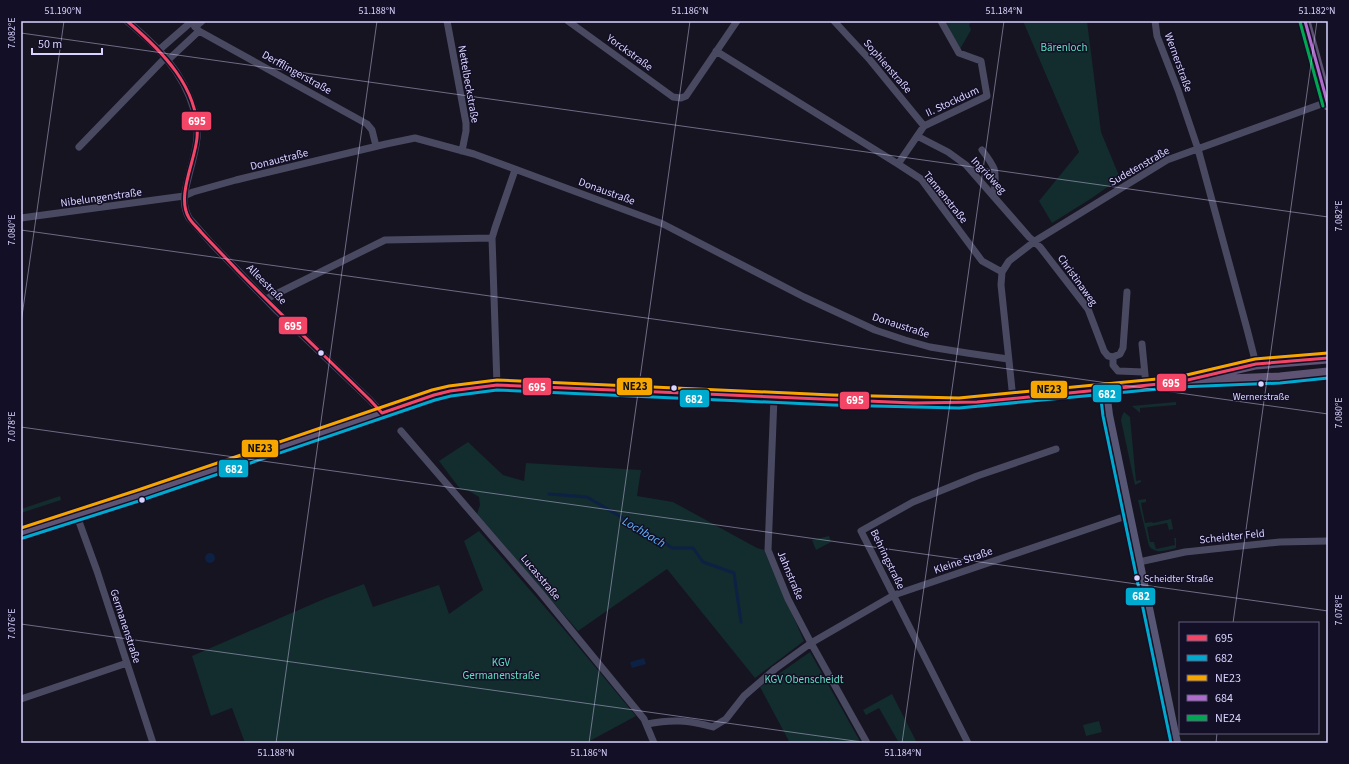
<svg xmlns="http://www.w3.org/2000/svg" width="1349" height="764" font-family="'Source Sans 3',sans-serif">
  <style>
    .green { fill: #132c2d }
    .water { fill: #0d2144 }
    .lines { fill: none; stroke-linecap: round; stroke-linejoin: round }
    .stream { stroke: #0d2144; stroke-width: 3 }
    .street { stroke: #4a4962; stroke-width: 7 }
    .secondary { stroke: #575674; stroke-width: 10 }
    .primary { stroke: #5e5373; stroke-width: 11 }
    .bus-1-casing { stroke: #130f26; stroke-width: 6 }
    .bus-2-casing { stroke: #130f26; stroke-width: 6 }
    .bus-3-casing { stroke: #130f26; stroke-width: 6 }
    .bus-4-casing { stroke: #130f26; stroke-width: 6 }
    .bus-5-casing { stroke: #130f26; stroke-width: 6 }
    .bus-1 { stroke: #f34667; stroke-width: 3 }
    .bus-2 { stroke: #00a9ce; stroke-width: 3 }
    .bus-3 { stroke: #f7a600; stroke-width: 3 }
    .bus-4 { stroke: #b06ccc; stroke-width: 3 }
    .bus-5 { stroke: #00a651; stroke-width: 3 }
    .ticks { fill: none; stroke: #d9d4ff; stroke-width: 1; stroke-opacity: 0.45 }
    .bus-dot { fill: #d9d4ff; stroke: #130f26; stroke-width: 1.5 }
    .labels { text-anchor: middle; stroke-width: 3; stroke-linejoin: round; paint-order: stroke }
    .bus-label { font-size: 10px; fill: #d9d4ff; stroke: #130f26 }
    .park-label { font-size: 11px; fill: #5fe0c0; stroke: #130f26 }
    .street-label { font-size: 11px; fill: #d9d4ff; stroke: #130f26 }
    .water-label { font-size: 12px; font-style: italic; fill: #62b6ff; stroke: #130f26 }
    .line-badge { stroke: #130f26; stroke-width: 1.5 }
    .badge-label { font-size: 11px; text-anchor: middle; font-weight: bold; fill: #fff }
    .pale-badge-label { font-size: 11px; text-anchor: middle; font-weight: bold; fill: #111 }
    .neatline { fill: none; stroke: #d9d4ff; stroke-width: 1.5 }
    .ticks-label { font-size: 10px; text-anchor: middle; fill: #d9d4ff }
  </style>
  <rect width="100%" height="100%" fill="#161421"/>
  <path class="green" d="M945,21H972L969,25L971,30L960,49Z
    M1023,21H1087L1101,132L1120,178L1092,198L1052,223L1039,201L1079,152Z
    M1176,402V405L1140,408V413L1132,406Z
    M1124,412L1130,417L1136,481L1141,480V482L1135,485L1121,420L1122,416Z
    M468,442L503,475L524,481L526,463L641,470L637,496L673,502L757,548L764,550L804,641L755,678L667,569L578,631L477,514L480,505L479,497L469,491L460,489L439,461Z
    M60,496L61,500L21,513V509Z
    M1146,499V502L1141,503L1145,523L1152,522L1153,523L1171,519L1173,529L1169,530L1167,523L1147,527L1150,542H1154L1156,549L1175,545L1174,538H1176V548C1167,550 1156,555 1149,546L1138,500Z
    M479,531L562,627L636,716L586,743H245L232,708L211,716L192,656L324,599L364,584L373,607L439,585L449,614L483,590L464,541Z
    M829,536L831,542L816,550L812,540Z
    M810,652L861,743H790L760,687Z
    M892,694L917,743H899L879,708L866,715L863,710Z
    M1099,721L1102,732L1086,736L1083,725Z"/>
  <path class="water" d="M205 558a5 5 0 1 1 10 0a5 5 0 1 1-10 0Z
    M644,658L646,664L632,668L630,662Z"/>
  <g class="lines">
    <path class="stream" d="M549,494L587,497L659,539L672,548H693L703,562L734,573L741,622"/>
    <path class="street" d="M127,21C157,46 183,71 194,110C196,119 198,128 197,138C196,149 193,160 190,171C186,188 180,202 189,218L212,244L277,311L370,400L382,413
      M190,21L199,31L367,124L372,130L376,146
      M447,21L466,123V131L462,151
      M568,21L673,97L681,98L686,96L737,21
      M834,21L870,60L924,126
      M1155,21L1157,36L1178,90L1198,149L1247,329L1256,364
      M195,27L202,21
      M159,50L191,22
      M716,51L898,164L921,179L982,261L1002,272
      M168,60L199,31
      M917,136L948,152L966,165L1029,237L1040,247L1088,309L1104,351L1108,356L1113,357
      M79,147L166,57
      M982,150C998,171 996,170 994,196
      M898,164L924,126L987,96L981,61L959,53L941,21
      M21,218L184,196L193,192L236,180L386,144L415,138L474,154L663,224L804,297L875,330L905,340L930,347L967,353L1008,359
      M266,299L385,240L492,238
      M1142,344L1146,385
      M1113,357L1120,354L1123,348L1127,292
      M1113,357V365L1118,371L1144,372
      M497,385L492,238L495,228L515,170
      M774,397L768,550L788,599L811,643L867,743
      M1013,399L1001,285L1002,272L1009,261L1035,241L1167,160L1327,102
      M401,431L540,592L644,719L654,743
      M77,516L97,571L153,743
      M1139,562L1185,552L1280,542L1328,541
      M21,699L127,663
      M647,724C672,719 688,720 713,727L726,719L744,696L775,669L811,643L894,595L1129,515
      M968,743L861,531L913,502L977,476L1056,449"/>
    <path class="secondary" d="M1105,390L1108,415L1176,743"/>
    <path class="primary" d="M1305,21L1328,105
      M1204,376L1256,364L1328,358
      M21,533L140,495L434,395L450,391L497,385L762,396L832,400L959,403L977,402L1179,382L1280,378L1328,373"/>
    <g class="bus-1-casing">
      <path id="bus-1" d="M127,21C161,50 201,89 197,138C195,161 176,197 189,218C192,223 197,227 201,232C213,245 226,258 238,271C281,315 326,357 370,400L382,413
        M382,413L434,395L450,391L497,385L914,403L977,402L1179,382L1256,364L1328,358"/>
    </g>
    <g class="bus-2-casing">
      <path id="bus-2" d="M1100,391L1103,416L1171,743
        M23,538L142,500L435,400L451,396L497,390L832,405L959,408L1179,387L1280,383L1328,378"/>
    </g>
    <g class="bus-3-casing">
      <path id="bus-3" d="M21,528L138,490L432,390L449,386L497,380L832,395L959,398L1178,377L1255,359L1328,353"/>
    </g>
    <g class="bus-4-casing">
      <path id="bus-4" d="M1305,21L1328,105"/>
    </g>
    <g class="bus-5-casing">
      <path id="bus-5" d="M1300,22L1323,106"/>
    </g>
    <use href="#bus-1" class="bus-1"/>
    <use href="#bus-2" class="bus-2"/>
    <use href="#bus-3" class="bus-3"/>
    <use href="#bus-4" class="bus-4"/>
    <use href="#bus-5" class="bus-5"/>
  </g>
  <path class="ticks" d="M21,33L1328,217M21,230L1328,414M21,323L64,21M21,427L1328,611M1233,623L1317,21M21,624L869,743M276,743L377,21M589,743L690,21M902,743L1004,21M1216,743L1217,733"/>
  <g class="bus-dot">
    <circle cx="321" cy="353" r="3.5"/>
    <circle cx="1261" cy="384" r="3.5"/>
    <circle cx="674" cy="388" r="3.5"/>
    <circle cx="142" cy="500" r="3.5"/>
    <circle cx="1137" cy="578" r="3.5"/>
  </g>
  <g class="labels">
    <g class="bus-label">
      <text x="1261" y="400">Wernerstraße</text>
      <text x="1144" y="582" text-anchor="start">Scheidter Straße</text>
    </g>
    <g class="park-label">
      <text x="1064" y="51">Bärenloch</text>
      <text x="501" y="666">KGV<tspan x="501" dy="13">Germanenstraße</tspan></text>
      <text x="804" y="683">KGV Obenscheidt</text>
    </g>
    <g class="street-label">
      <text transform="translate(630 52) rotate(36)" y="4">Yorckstraße</text>
      <text transform="translate(1179 62) rotate(70)" y="4">Wernerstraße</text>
      <text transform="translate(888 66) rotate(49)" y="4">Sophienstraße</text>
      <text transform="translate(297 72) rotate(29)" y="4">Derfflingerstraße</text>
      <text transform="translate(469 84) rotate(80)" y="4">Nettelbeckstraße</text>
      <text transform="translate(952 101) rotate(-25)" y="4">II. Stockdum</text>
      <text transform="translate(279 159) rotate(-14)" y="4">Donaustraße</text>
      <text transform="translate(1139 166) rotate(-30)" y="4">Sudetenstraße</text>
      <text transform="translate(989 175) rotate(47)" y="4">Ingridweg</text>
      <text transform="translate(607 191) rotate(20)" y="4">Donaustraße</text>
      <text transform="translate(101 197) rotate(-8)" y="4">Nibelungenstraße</text>
      <text transform="translate(946 197) rotate(51)" y="4">Tannenstraße</text>
      <text transform="translate(1078 280) rotate(54)" y="4">Christinaweg</text>
      <text transform="translate(267 284) rotate(45)" y="4">Alleestraße</text>
      <text transform="translate(901 325) rotate(18)" y="4">Donaustraße</text>
      <text transform="translate(1232 536) rotate(-6)" y="4">Scheidter Feld</text>
      <text transform="translate(888 559) rotate(64)" y="4">Behringstraße</text>
      <text transform="translate(963 560) rotate(-19)" y="4">Kleine Straße</text>
      <text transform="translate(791 575) rotate(67)" y="4">Jahnstraße</text>
      <text transform="translate(541 577) rotate(50)" y="4">Lucasstraße</text>
      <text transform="translate(126 626) rotate(72)" y="4">Germanenstraße</text>
    </g>
    <g class="water-label">
      <text transform="translate(644 532) rotate(31)" y="4">Lochbach</text>
    </g>
  </g>
  <g class="line-badge">
    <rect x="181" y="111" width="31" height="20" rx="4" fill="#f34667"/>
    <rect x="278" y="316" width="30" height="19" rx="4" fill="#f34667"/>
    <rect x="1156" y="373" width="31" height="19" rx="4" fill="#f34667"/>
    <rect x="616" y="377" width="37" height="19" rx="4" fill="#f7a600"/>
    <rect x="522" y="377" width="30" height="19" rx="4" fill="#f34667"/>
    <rect x="1030" y="380" width="38" height="19" rx="4" fill="#f7a600"/>
    <rect x="1092" y="384" width="30" height="19" rx="4" fill="#00a9ce"/>
    <rect x="679" y="389" width="31" height="19" rx="4" fill="#00a9ce"/>
    <rect x="839" y="391" width="31" height="19" rx="4" fill="#f34667"/>
    <rect x="241" y="439" width="38" height="19" rx="4" fill="#f7a600"/>
    <rect x="218" y="459" width="31" height="19" rx="4" fill="#00a9ce"/>
    <rect x="1125" y="587" width="31" height="19" rx="4" fill="#00a9ce"/>
  </g>
  <g class="badge-label">
    <text x="197" y="125">695</text>
    <text x="293" y="330">695</text>
    <text x="1171" y="387">695</text>
    <text x="537" y="391">695</text>
    <text x="1107" y="398">682</text>
    <text x="694" y="403">682</text>
    <text x="855" y="404">695</text>
    <text x="234" y="473">682</text>
    <text x="1141" y="600">682</text>
  </g>
  <g class="pale-badge-label">
    <text x="635" y="390">NE23</text>
    <text x="1049" y="393">NE23</text>
    <text x="260" y="452">NE23</text>
  </g>
  <rect width="1349" height="764" fill="none" stroke="#130f26" stroke-width="44"/>
  <rect x="1179" y="622" width="140" height="112" fill="#130f26" stroke="#625e7d"/>
  <rect x="1187" y="635" width="20" height="6" fill="#f34667" stroke="#625e7d"/>
  <text x="1215" y="642" font-size="12" fill="#d9d4ff">695</text>
  <rect x="1187" y="655" width="20" height="6" fill="#00a9ce" stroke="#625e7d"/>
  <text x="1215" y="662" font-size="12" fill="#d9d4ff">682</text>
  <rect x="1187" y="675" width="20" height="6" fill="#f7a600" stroke="#625e7d"/>
  <text x="1215" y="682" font-size="12" fill="#d9d4ff">NE23</text>
  <rect x="1187" y="695" width="20" height="6" fill="#b06ccc" stroke="#625e7d"/>
  <text x="1215" y="702" font-size="12" fill="#d9d4ff">684</text>
  <rect x="1187" y="715" width="20" height="6" fill="#00a651" stroke="#625e7d"/>
  <text x="1215" y="722" font-size="12" fill="#d9d4ff">NE24</text>
  <path d="M32 48v6h70v-6" fill="none" stroke="#d9d4ff" stroke-width="2"/>
  <text x="38" y="48" font-size="12" fill="#d9d4ff" stroke="#130f26" stroke-width="3" paint-order="stroke">50 m</text>
  <rect x="22" y="22" width="1305" height="720" class="neatline"/>
  <g class="ticks-label">
    <text x="63" y="14">51.190°N</text>
    <text x="377" y="14">51.188°N</text>
    <text x="690" y="14">51.186°N</text>
    <text x="1004" y="14">51.184°N</text>
    <text x="1317" y="14">51.182°N</text>
    <text transform="translate(11 33) rotate(-90)" y="4">7.082°E</text>
    <text transform="translate(1338 216) rotate(-90)" y="4">7.082°E</text>
    <text transform="translate(11 230) rotate(-90)" y="4">7.080°E</text>
    <text transform="translate(1338 413) rotate(-90)" y="4">7.080°E</text>
    <text transform="translate(11 427) rotate(-90)" y="4">7.078°E</text>
    <text transform="translate(1338 610) rotate(-90)" y="4">7.078°E</text>
    <text transform="translate(11 624) rotate(-90)" y="4">7.076°E</text>
    <text x="276" y="756">51.188°N</text>
    <text x="589" y="756">51.186°N</text>
    <text x="903" y="756">51.184°N</text>
  </g>
</svg>
